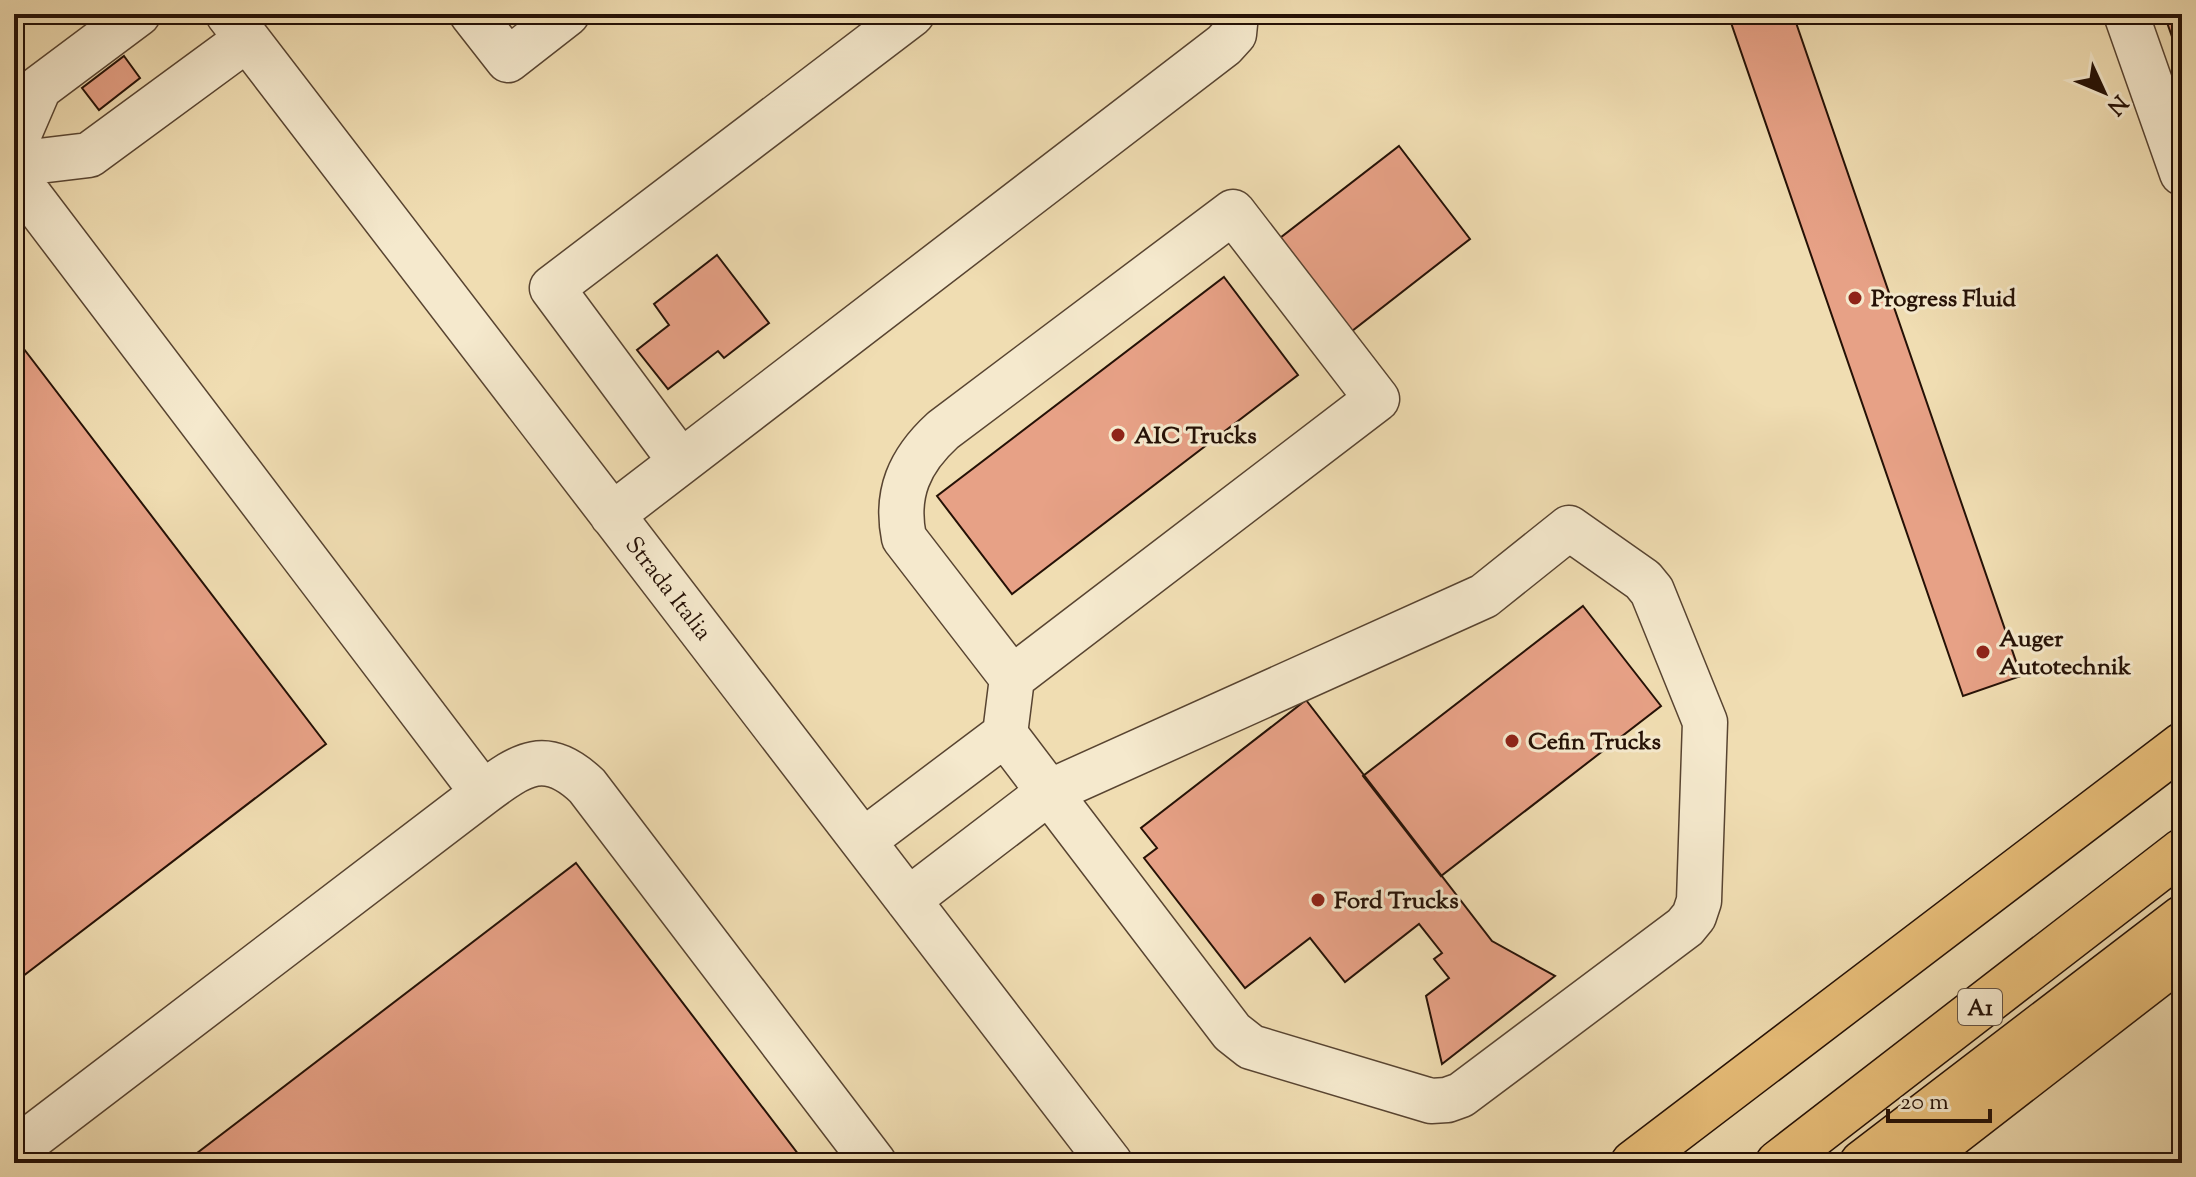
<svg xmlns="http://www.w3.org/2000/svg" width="2196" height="1177" font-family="'Sorts Mill Goudy',serif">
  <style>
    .building { fill: #e7a186; stroke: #251106; stroke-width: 2 }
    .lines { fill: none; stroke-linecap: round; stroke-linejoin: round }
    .minor-casing { stroke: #584431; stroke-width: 47 }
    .major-casing { stroke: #251106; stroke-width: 47 }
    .highway-casing { stroke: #251106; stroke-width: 47 }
    .minor { stroke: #f5e9cd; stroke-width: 44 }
    .major { stroke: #e8be79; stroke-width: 44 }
    .highway { stroke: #e8be79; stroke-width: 44 }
    .poi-dot { fill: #8f2418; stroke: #f5e9cd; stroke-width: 3 }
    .labels { text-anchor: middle; stroke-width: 6; stroke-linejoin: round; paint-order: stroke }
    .shield { fill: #f5e9cd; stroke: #635242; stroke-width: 2 }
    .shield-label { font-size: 22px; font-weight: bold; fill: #251106 }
    .poi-label { font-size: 24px; font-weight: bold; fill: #251106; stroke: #f5e9cd; text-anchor: start }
    .street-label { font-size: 24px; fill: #251106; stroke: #f5e9cd }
  </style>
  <rect width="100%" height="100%" fill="#f0ddb2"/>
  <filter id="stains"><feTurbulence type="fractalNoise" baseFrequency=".0025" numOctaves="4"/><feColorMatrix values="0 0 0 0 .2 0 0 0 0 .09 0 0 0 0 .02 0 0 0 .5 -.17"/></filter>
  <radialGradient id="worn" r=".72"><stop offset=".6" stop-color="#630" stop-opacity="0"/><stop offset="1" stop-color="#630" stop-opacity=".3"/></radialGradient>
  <path class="building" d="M1728,14H1793L2021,676L1963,696Z
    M2164,14H2182V65Z
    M124,56L140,78L99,110L82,88Z
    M1399,146L1470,239L1352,331L1280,238Z
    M717,255L769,323L724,358L718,351L668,389L637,350L669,325L654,304Z
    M1224,277L1298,375L1012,594L937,496Z
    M14,336L326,744L14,983Z
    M1583,606L1661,706L1441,876L1363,776Z
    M1306,700L1492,941L1555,976L1442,1064L1426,996L1449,978L1434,959L1442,953L1419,924L1345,982L1310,938L1245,988L1144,858L1157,848L1141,828Z
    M576,863L805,1163H184Z"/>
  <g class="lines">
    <g class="minor-casing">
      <path id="minor" d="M228,14L1110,1163
        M472,14L508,60L567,14
        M2126,14L2182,173
        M14,146L39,88L138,14
        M14,164L89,155L247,39
        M14,175L483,793
        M681,462L552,288L912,14
        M612,515L1224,45L1234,34L1236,14
        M863,841L1005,734L1012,678L904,538C895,494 909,461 943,430L1233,212L1377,399L1012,678
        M908,900L1049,792L1484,596L1569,528L1643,580L1652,591L1705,722L1699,901L1694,916L1685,927L1461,1095L1447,1100L1431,1101L1251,1047L1232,1032L1049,792L1005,734
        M14,1151L483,793C522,764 546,747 587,786L874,1163"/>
    </g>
    <g class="major-casing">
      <path id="major" d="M1633,1163L2182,745"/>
    </g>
    <g class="highway-casing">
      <path id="highway" d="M1778,1163L2182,851
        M1862,1163L2182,918
        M1915,1163L2182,956"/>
    </g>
    <use href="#minor" class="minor"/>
    <use href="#major" class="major"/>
    <use href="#highway" class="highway"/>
  </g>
  <g class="poi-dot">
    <circle cx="1855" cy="298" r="8"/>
    <circle cx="1118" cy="435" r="8"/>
    <circle cx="1983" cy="652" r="8"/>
    <circle cx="1512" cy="741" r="8"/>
    <circle cx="1318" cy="900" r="8"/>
  </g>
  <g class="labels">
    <rect class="shield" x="1958" y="989" width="44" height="36" rx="6"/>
    <g class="shield-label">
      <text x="1980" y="1015">A1</text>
    </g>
    <g class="poi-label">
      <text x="1871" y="306">Progress Fluid</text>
      <text x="1134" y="443">AIC Trucks</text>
      <text x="1999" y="646">Auger<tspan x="1999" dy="28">Autotechnik</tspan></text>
      <text x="1528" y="749">Cefin Trucks</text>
      <text x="1334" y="908">Ford Trucks</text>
    </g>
    <g class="street-label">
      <text transform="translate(669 588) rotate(52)" y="8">Strada Italia</text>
    </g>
  </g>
  <rect width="2196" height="1177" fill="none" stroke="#f0ddb2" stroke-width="48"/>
  <rect x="16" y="16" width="2164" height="1145" fill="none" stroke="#251106" stroke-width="4"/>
  <rect x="24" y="24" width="2148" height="1129" fill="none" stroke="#251106" stroke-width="2"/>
  <g transform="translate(2104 92) rotate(134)" stroke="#f5e9cd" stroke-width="6" paint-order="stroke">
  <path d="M0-6L14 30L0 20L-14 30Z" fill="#251106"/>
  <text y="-12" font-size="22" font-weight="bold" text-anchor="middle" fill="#251106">N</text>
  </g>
  <path d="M1888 1109v12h102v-12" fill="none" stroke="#251106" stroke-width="4"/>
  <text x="1900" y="1109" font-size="24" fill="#251106" stroke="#f5e9cd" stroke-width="6" paint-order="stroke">20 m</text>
  <rect width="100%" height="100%" filter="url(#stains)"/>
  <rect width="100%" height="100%" fill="url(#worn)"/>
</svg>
